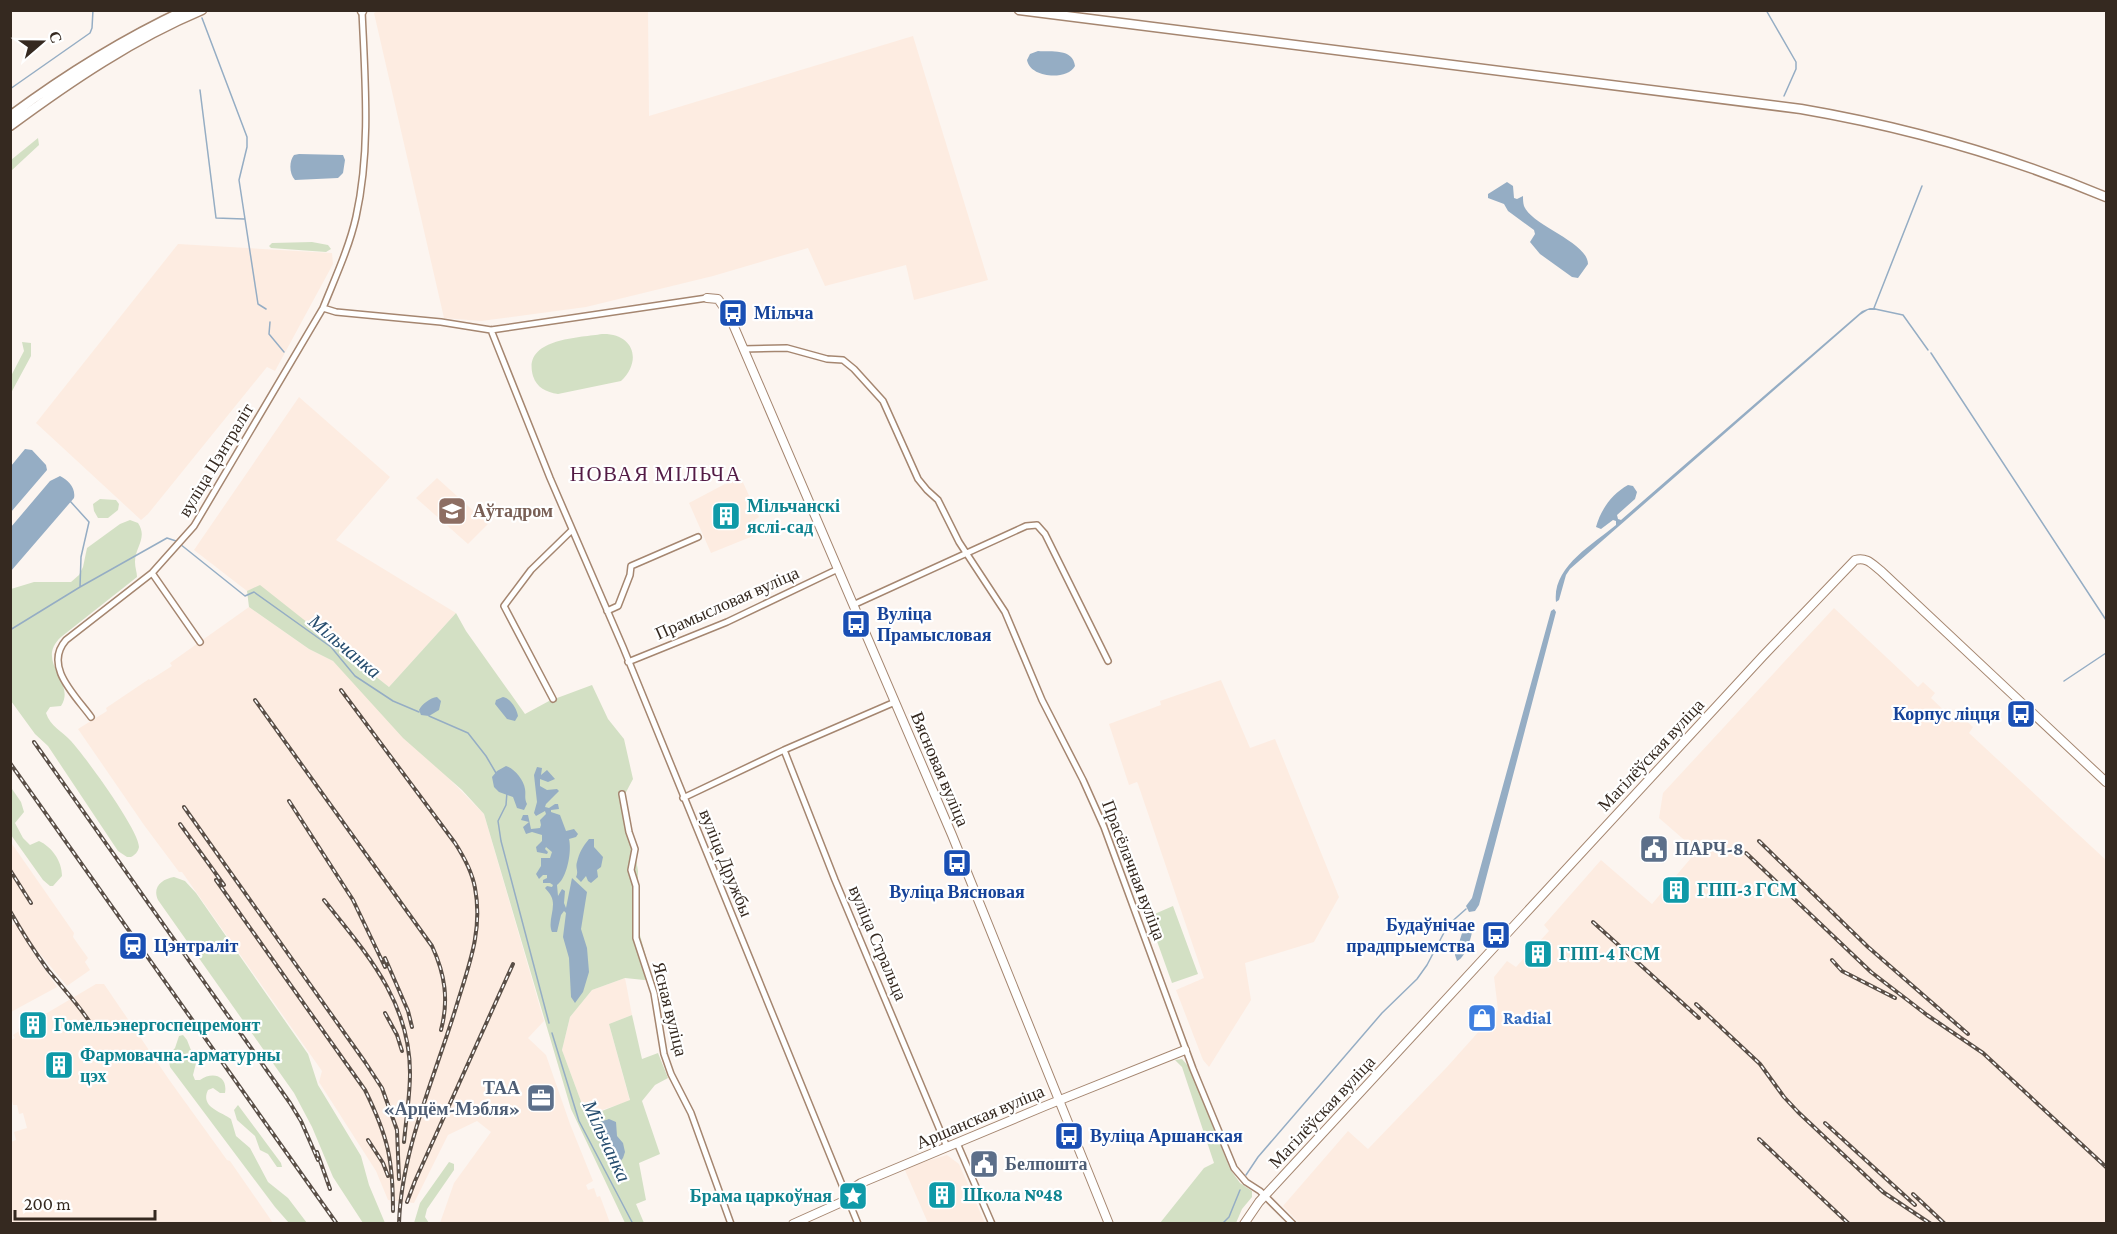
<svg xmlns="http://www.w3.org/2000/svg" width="2117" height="1234" font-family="'Crimson Pro',serif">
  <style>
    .built { fill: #fdece1 }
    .green { fill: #d3e0c4 }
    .water { fill: #95adc4 }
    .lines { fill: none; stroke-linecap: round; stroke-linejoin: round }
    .stream { stroke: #95adc4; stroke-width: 1.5 }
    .street-casing { stroke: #a58670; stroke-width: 8 }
    .secondary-casing { stroke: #a58670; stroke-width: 10 }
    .primary-casing { stroke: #a58670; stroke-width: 11 }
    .street { stroke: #fff; stroke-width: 5 }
    .secondary { stroke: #fff; stroke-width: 8 }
    .primary { stroke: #fff; stroke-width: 8 }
    .rail-casing { stroke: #5a4f47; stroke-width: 4 }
    .rail { stroke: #fff; stroke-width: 1.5; stroke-dasharray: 4.5; stroke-linecap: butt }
    .labels { text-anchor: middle; stroke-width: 4.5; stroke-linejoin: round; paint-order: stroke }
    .transit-label { font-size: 18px; font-weight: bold; fill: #164399; stroke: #fff; text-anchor: start }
    .street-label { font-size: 18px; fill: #352920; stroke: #fff }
    .culture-label { font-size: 18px; font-weight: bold; fill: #0d838f; stroke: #fff; text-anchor: start }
    .education-label { font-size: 18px; font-weight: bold; fill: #785e54; stroke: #fff; text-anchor: start }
    .service-label { font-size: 18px; font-weight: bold; fill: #4e5e75; stroke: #fff; text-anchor: start }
    .shop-label { font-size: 18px; font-weight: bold; fill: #366cbe; stroke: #fff; text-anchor: start }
    .water-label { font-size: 20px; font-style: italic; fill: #264d6f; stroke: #fff }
    .quarter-label { font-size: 21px; letter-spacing: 1.5px; fill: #531b45; stroke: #fff }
  </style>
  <rect width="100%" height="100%" fill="#fcf5f0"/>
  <path class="built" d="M380,10L648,11L649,116L913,36L988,280L914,300L906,265L825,286L808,248L713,276L586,307L481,321L444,318L374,13Z
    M178,244L332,253L333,264L275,371L267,367L148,514L141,520L36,423Z
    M299,397L390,477L336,540L456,613L389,687L260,586L247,591L194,550Z
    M740,476L759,517L753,521L758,534L711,553L689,503Z
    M437,478L488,524L468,544L416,498Z
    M249,607L309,649L333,661L484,814L544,1021L528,1038L546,1055L570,1124L593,1181L586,1185L588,1190L594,1188L597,1197L600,1196L610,1223H440L454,1183L491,1132L477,1121L448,1135L414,1203L388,1200L376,1171L319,1082L322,1071L182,872H179L144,825L78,729L107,711L106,708L149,679L150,680L172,666L170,663Z
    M1834,608L1918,687L1923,682L1935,693L1931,698L1955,721L1960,715L1973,727L1969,733L2106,860V1223H1299L1283,1206L1348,1131L1368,1149L1447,1067L1498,1010L1494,977L1507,961L1516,967L1549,931L1544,925L1601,860L1652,904L1697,851L1659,818L1663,793Z
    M1221,680L1250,748L1275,739L1339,897L1314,942L1245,963L1251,1000L1209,1067L1203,1060L1176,990L1204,978L1138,784L1137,782L1129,785L1109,724L1161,705L1160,701Z
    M10,841L74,933L73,937L88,958L85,962L90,970L67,986L35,948L32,951L57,987L11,1012L10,926L15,924L11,916Z
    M625,978L632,1015L609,1024L630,1101L586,1115L562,1050L570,1017L592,990Z
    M96,984H104L170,1081L227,1160L230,1161L273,1223H11V1142L16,1140L14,1132L27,1128L23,1113L19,1114L17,1105H13L11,1097V1040L15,1038L13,1035L19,1031L18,1029L40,1014L42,1016Z
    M947,1155L959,1164L985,1223H928L904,1168Z"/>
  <path class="green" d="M38,138L39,145L11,171V160Z
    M312,242L328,245L331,249L326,252L271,248L269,246L272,243Z
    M602,334C633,333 643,360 621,381L558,394C546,392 537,388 533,376C522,338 579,338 602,334Z
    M22,342L31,343V356L11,393V376L24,351Z
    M100,499L116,500L119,504L118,510L108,518H98L94,511L93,504Z
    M130,520L138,523C148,538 135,547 135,562C135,568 137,572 137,577L61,637C34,662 77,682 61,706L50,707L46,713C50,726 62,731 71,741C84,755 139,830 139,847C138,852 135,855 131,857H127L118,851L48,746L35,734L11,701V589L34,582H71L79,575L83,567L87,548L120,524Z
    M260,585L389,687L456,613L466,631L525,714L549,701L592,685L608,719L624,739L633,779L625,794L638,871V928L652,978L644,980L625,978L592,990L570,1017L562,1050L586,1115L589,1116L630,1100L609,1024L632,1015L642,1059L658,1053L668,1078L655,1085L642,1101L660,1154L639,1163L646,1200L636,1204L644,1223H625L571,1109L484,814L462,790L403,738L333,661L309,649L249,607L247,591Z
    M10,786L21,802L24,812L15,823L23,838L30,845L39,841C52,847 62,861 62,876L53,886H50L43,880L11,835Z
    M174,877L185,881L196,893L308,1054L318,1085L361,1156L369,1185L385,1223H363L361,1220L333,1177L312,1127L294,1093L158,900C152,887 162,879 174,877Z
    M1173,906L1198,974L1172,983L1149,919L1150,916Z
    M183,1035L187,1040L196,1063L193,1075L195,1080H200C213,1071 228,1076 225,1093H220L213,1088L208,1090C200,1107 220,1111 231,1119L236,1136L250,1148L268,1182L288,1198L307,1223H289L275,1207L170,1067L168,1056L175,1048L179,1036Z
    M1182,1059L1189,1067L1230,1169L1240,1183L1252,1191V1197L1242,1209L1236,1223H1160L1204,1168L1214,1163L1182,1067L1175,1060Z
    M238,1105L281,1163L282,1167H277L268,1154L260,1150L255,1136L237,1120L234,1110Z
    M449,1162L454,1164V1170L427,1209L425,1217L429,1223H414L420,1203Z"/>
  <path class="water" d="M1038,51C1051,52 1073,48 1075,66C1067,81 1030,78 1027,60L1030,54Z
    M299,154L343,155L345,160L343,173L338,178L295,180C289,174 289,161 294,155Z
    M1507,182L1513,186L1514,198L1517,199L1523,196C1523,199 1523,203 1524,206C1532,226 1588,242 1588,264L1578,278L1572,277L1540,254L1530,242L1535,234L1534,230L1508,211L1504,204L1488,198V194Z
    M1870,308H1875L1876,310H1868L1860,315L1570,569L1566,575L1559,600L1556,602C1552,567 1592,545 1616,525V521L1613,520L1601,529L1596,527C1601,509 1612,494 1628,485L1633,486L1637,492L1635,499L1617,515L1618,519L1621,520L1862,311Z
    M25,449L32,450L46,465L47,470L11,512V466Z
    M60,476C68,480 76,488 74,498L11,571V527L50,481Z
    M1554,609L1556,612L1479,905L1475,911L1469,912L1466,906L1472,898L1551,611Z
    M437,697L441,701L439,710L429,716L421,715L419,710C422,704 430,698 437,697Z
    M503,697C510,698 517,709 518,716L515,721L507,719L495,704L496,700Z
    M506,766C514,768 524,780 525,789C526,795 524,798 527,804L524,810L517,808L513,797L499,792L494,787L492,777L497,771Z
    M537,767L542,768L541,775L547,770L555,779L548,782L540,779V786L547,790L557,789L559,791L546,804L545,807L549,808L555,804H558L559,809L551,810V812L560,815L566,831L574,829L578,834L576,837L569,839C572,851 567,878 557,885L558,896L562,889L565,891L564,903L566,908L572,878L587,892L581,929L587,948L589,972L583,992L575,1003L571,997L569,958L563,937L566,913L564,911L561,915L557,932H552C547,921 557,907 551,896C550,893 547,891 545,888L547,886L552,887L553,885L550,883H543V880L547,878V875H543L539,879L536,874L541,866V858H550L552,852L546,847L545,849L548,852L547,854L537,852L536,847L542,841V835L532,832L526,834L523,827L529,822L521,820L523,815H528L531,829L540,828L541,825L540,820L546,814L545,811L536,816L534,813L537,802L534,775Z
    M589,839H594V847L603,857L601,867L597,870L598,877L591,883L588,881L586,876L581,882L576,877C579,871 575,868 577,862C579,853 583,846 589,839Z
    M1468,922L1473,923C1473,933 1467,957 1457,961L1455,955L1464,927Z
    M609,1119L616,1122L617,1136L623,1143L625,1152L623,1158L616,1167L612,1164L594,1128L597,1123Z"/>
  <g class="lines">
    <path class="stream" d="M1766,10L1796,62V69L1784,96
      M202,18L247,137V147L239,180L258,304L266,309
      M10,89L90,33L92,28L93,10
      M200,90L216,218L244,219
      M1874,308L1922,186
      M1875,309L1903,315L1928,350
      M270,322L269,334L284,352
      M1931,353L2106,620
      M70,501L89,522L81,557L80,587
      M180,544L245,596L254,592L331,647L355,676L393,701L419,712
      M10,630L80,587L167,538L176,541
      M2064,681L2106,653
      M429,716L468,733L486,756L496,773
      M507,792L506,805L498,821L501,841L549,1023
      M552,1033L579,1121L633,1224
      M1246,1175L1258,1157L1382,1013L1417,979L1427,965L1448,925L1466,909
      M1222,1224L1229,1217L1240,1190"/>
    <g class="street-casing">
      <path id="street" d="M323,308L336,312L441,322L491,330L707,298
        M491,330L550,478L623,647L858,1224
        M743,349L787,348L827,359L843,360L854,369L883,401L918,479L927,490L938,500L959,542L1005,612L1042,700L1083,780L1104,827L1193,1069L1234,1168L1246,1182L1260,1191L1293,1224
        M152,573L200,642
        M853,605L1026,526L1037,525L1045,534L1108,661
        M607,611L618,606L630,575L631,566L698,537
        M628,662L727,622L838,569
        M553,699L504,606L531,570L572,530
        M91,717C75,695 43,666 66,640L152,573L194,526L323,308C335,278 349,248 356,217C371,150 365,79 362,11
        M784,750L835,880L947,1147
        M622,794L629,832L635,849L631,870L636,886V938L654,993L664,1054L671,1074L691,1113L731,1224
        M683,798L784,750L895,702
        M957,1143L992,1224"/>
    </g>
    <g class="secondary-casing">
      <path id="secondary" d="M707,298L718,299L729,315L952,835L1109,1224
        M793,1224L842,1202L852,1189L861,1183L1045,1106L1185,1050
        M1244,1224L1259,1202L1763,656L1855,560C1867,557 1872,564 1881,571L2106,782"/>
    </g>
    <g class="primary-casing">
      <path id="primary" d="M362,10V11
        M1019,10L1801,109C1906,127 2008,156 2106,197
        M10,116C65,75 123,39 185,10
        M10,126C71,81 133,39 202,10"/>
    </g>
    <use href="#street" class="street"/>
    <use href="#secondary" class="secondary"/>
    <use href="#primary" class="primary"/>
    <g class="rail-casing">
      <path id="rail" d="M341,690L455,843C464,857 472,871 475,888C483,930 469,965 457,1004C436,1074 401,1150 399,1224
        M255,700L432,946C445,974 449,1000 441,1030
        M34,742L290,1103L301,1121L318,1160
        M10,763L337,1224
        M289,801L353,900L385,967
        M184,807L365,1062L382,1088L397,1130L399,1179
        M180,824L224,885
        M1759,841L1868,947L1968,1034
        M1746,853L1871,972L1927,1015L1983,1053L2106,1167
        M10,870L31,903
        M216,880L365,1090C388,1137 393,1159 393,1211
        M324,900C366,953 410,1001 410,1073C410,1096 406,1119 404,1142
        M10,911C22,932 34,951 48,970C62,987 77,1003 89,1021
        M1593,922L1699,1018
        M385,958L408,1011L412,1027
        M1832,960L1842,971L1895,998
        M1696,1004L1760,1064L1784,1097L1798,1112L1883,1192L1931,1224
        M385,1013L397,1035L402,1051
        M1825,1123L1915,1205
        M1759,1139L1849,1224
        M368,1140L383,1163L388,1176
        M317,1152L330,1189
        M1913,1194L1945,1224
        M407,1202L415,1181L513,964"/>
    </g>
    <use href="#rail" class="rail"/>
  </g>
  <defs>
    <g id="bus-square" transform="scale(1.5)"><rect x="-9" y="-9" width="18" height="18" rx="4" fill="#1a4fb4" stroke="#fff"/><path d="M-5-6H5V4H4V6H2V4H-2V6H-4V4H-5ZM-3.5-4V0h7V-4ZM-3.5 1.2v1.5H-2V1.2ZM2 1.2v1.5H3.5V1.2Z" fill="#fff"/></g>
    <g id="school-square" transform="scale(1.5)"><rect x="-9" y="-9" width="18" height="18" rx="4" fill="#8d6e63" stroke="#fff"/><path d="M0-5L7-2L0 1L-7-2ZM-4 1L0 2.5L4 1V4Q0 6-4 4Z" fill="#fff"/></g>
    <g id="building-square" transform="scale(1.5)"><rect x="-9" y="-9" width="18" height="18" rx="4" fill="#0f9aa8" stroke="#fff"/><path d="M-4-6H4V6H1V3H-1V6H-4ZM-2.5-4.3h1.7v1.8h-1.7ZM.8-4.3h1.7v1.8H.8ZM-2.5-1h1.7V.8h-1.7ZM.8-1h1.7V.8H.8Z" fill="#fff"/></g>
    <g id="civic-square" transform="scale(1.5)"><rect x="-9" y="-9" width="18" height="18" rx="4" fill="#5c6f8a" stroke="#fff"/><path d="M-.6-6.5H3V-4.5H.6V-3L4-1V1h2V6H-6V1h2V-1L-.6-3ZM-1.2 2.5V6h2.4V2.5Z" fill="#fff"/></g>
    <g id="station-square" transform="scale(1.5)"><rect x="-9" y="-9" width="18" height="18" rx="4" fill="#1a4fb4" stroke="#fff"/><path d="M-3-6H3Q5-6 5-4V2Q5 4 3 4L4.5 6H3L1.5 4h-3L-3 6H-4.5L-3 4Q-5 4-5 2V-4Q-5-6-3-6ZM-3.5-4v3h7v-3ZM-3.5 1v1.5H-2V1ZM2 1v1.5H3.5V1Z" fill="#fff"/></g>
    <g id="shop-square" transform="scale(1.5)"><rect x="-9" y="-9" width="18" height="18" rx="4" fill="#3f7fe0" stroke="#fff"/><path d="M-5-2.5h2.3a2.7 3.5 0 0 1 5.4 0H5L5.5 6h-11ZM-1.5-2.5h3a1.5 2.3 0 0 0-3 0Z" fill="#fff"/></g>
    <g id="office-square" transform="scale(1.5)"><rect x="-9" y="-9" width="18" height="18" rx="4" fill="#5c6f8a" stroke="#fff"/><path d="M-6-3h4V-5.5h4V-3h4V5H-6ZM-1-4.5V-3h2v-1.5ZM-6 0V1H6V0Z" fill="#fff"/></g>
    <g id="sight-square" transform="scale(1.5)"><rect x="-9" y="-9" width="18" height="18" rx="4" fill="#0f9aa8" stroke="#fff"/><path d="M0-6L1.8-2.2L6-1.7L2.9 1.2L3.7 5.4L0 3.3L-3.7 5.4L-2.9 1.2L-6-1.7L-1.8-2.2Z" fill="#fff"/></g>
  </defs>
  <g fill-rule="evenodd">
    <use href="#bus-square" x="733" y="313"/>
    <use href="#school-square" x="452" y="511"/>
    <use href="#building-square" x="726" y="516"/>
    <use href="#bus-square" x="856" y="624"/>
    <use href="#bus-square" x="2021" y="714"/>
    <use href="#civic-square" x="1654" y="849"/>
    <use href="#bus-square" x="957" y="863"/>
    <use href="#building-square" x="1676" y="890"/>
    <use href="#bus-square" x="1496" y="935"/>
    <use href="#station-square" x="133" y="946"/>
    <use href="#building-square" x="1538" y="954"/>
    <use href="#shop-square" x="1482" y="1018"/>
    <use href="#building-square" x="33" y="1025"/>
    <use href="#building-square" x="59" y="1065"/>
    <use href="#office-square" x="541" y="1098"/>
    <use href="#bus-square" x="1069" y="1136"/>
    <use href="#civic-square" x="984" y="1164"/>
    <use href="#building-square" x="942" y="1195"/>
    <use href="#sight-square" x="853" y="1196"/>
  </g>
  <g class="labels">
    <g class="transit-label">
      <text x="754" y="319">Мільча</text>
      <text x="877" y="620">Вуліца<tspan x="877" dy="21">Прамысловая</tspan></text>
      <text x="2000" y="720" text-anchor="end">Корпус ліцця</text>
      <text x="957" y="898" text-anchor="middle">Вуліца Вясновая</text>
      <text x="1475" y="931" text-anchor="end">Будаўнічае<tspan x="1475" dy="21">прадпрыемства</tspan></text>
      <text x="154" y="952">Цэнтраліт</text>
      <text x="1090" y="1142">Вуліца Аршанская</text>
    </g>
    <g class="street-label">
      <text transform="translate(216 460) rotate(-59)" y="6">вуліца Цэнтраліт</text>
      <text transform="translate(727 603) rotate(-24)" y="6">Прамысловая вуліца</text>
      <text transform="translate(1651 755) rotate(-47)" y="6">Магілёўская вуліца</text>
      <text transform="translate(940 769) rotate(67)" y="6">Вясновая вуліца</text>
      <text transform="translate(726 863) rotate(68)" y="6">вуліца Дружбы</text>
      <text transform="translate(1134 870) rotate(69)" y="6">Прасёлачная вуліца</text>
      <text transform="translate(878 943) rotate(67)" y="6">вуліца Стральца</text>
      <text transform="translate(670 1009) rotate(76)" y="6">Ясная вуліца</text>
      <text transform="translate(1322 1112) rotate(-47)" y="6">Магілёўская вуліца</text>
      <text transform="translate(980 1117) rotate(-23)" y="6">Аршанская вуліца</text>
    </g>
    <g class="culture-label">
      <text x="747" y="512">Мільчанскі<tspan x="747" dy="21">яслі-сад</tspan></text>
      <text x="1697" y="896">ГПП-3 ГСМ</text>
      <text x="1559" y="960">ГПП-4 ГСМ</text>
      <text x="54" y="1031">Гомельэнергоспецремонт</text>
      <text x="80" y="1061">Фармовачна-арматурны<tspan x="80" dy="21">цэх</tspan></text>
      <text x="963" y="1201">Школа №48</text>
      <text x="832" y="1202" text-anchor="end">Брама царкоўная</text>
    </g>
    <g class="education-label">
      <text x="473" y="517">Аўтадром</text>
    </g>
    <g class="service-label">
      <text x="1675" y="855">ПАРЧ-8</text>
      <text x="520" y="1094" text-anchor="end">ТАА<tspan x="520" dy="21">«Арцём-Мэбля»</tspan></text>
      <text x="1005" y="1170">Белпошта</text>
    </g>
    <g class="shop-label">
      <text x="1503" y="1024">Radial</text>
    </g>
    <g class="water-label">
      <text transform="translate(345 646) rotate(40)" y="7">Мільчанка</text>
      <text transform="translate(607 1141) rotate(65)" y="7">Мільчанка</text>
    </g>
    <g class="quarter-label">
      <text x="656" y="481">НОВАЯ МІЛЬЧА</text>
    </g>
  </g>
  <rect width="2117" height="1234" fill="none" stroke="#352920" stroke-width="24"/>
  <g transform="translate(42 42) rotate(70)" stroke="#ffffff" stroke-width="4.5" paint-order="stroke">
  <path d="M0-4.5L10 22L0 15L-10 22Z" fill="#352920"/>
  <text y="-9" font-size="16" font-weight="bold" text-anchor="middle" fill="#352920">С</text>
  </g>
  <path d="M15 1210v9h140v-9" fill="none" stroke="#352920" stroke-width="3"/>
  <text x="24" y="1210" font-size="18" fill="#352920" stroke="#ffffff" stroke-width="4.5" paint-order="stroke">200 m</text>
</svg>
